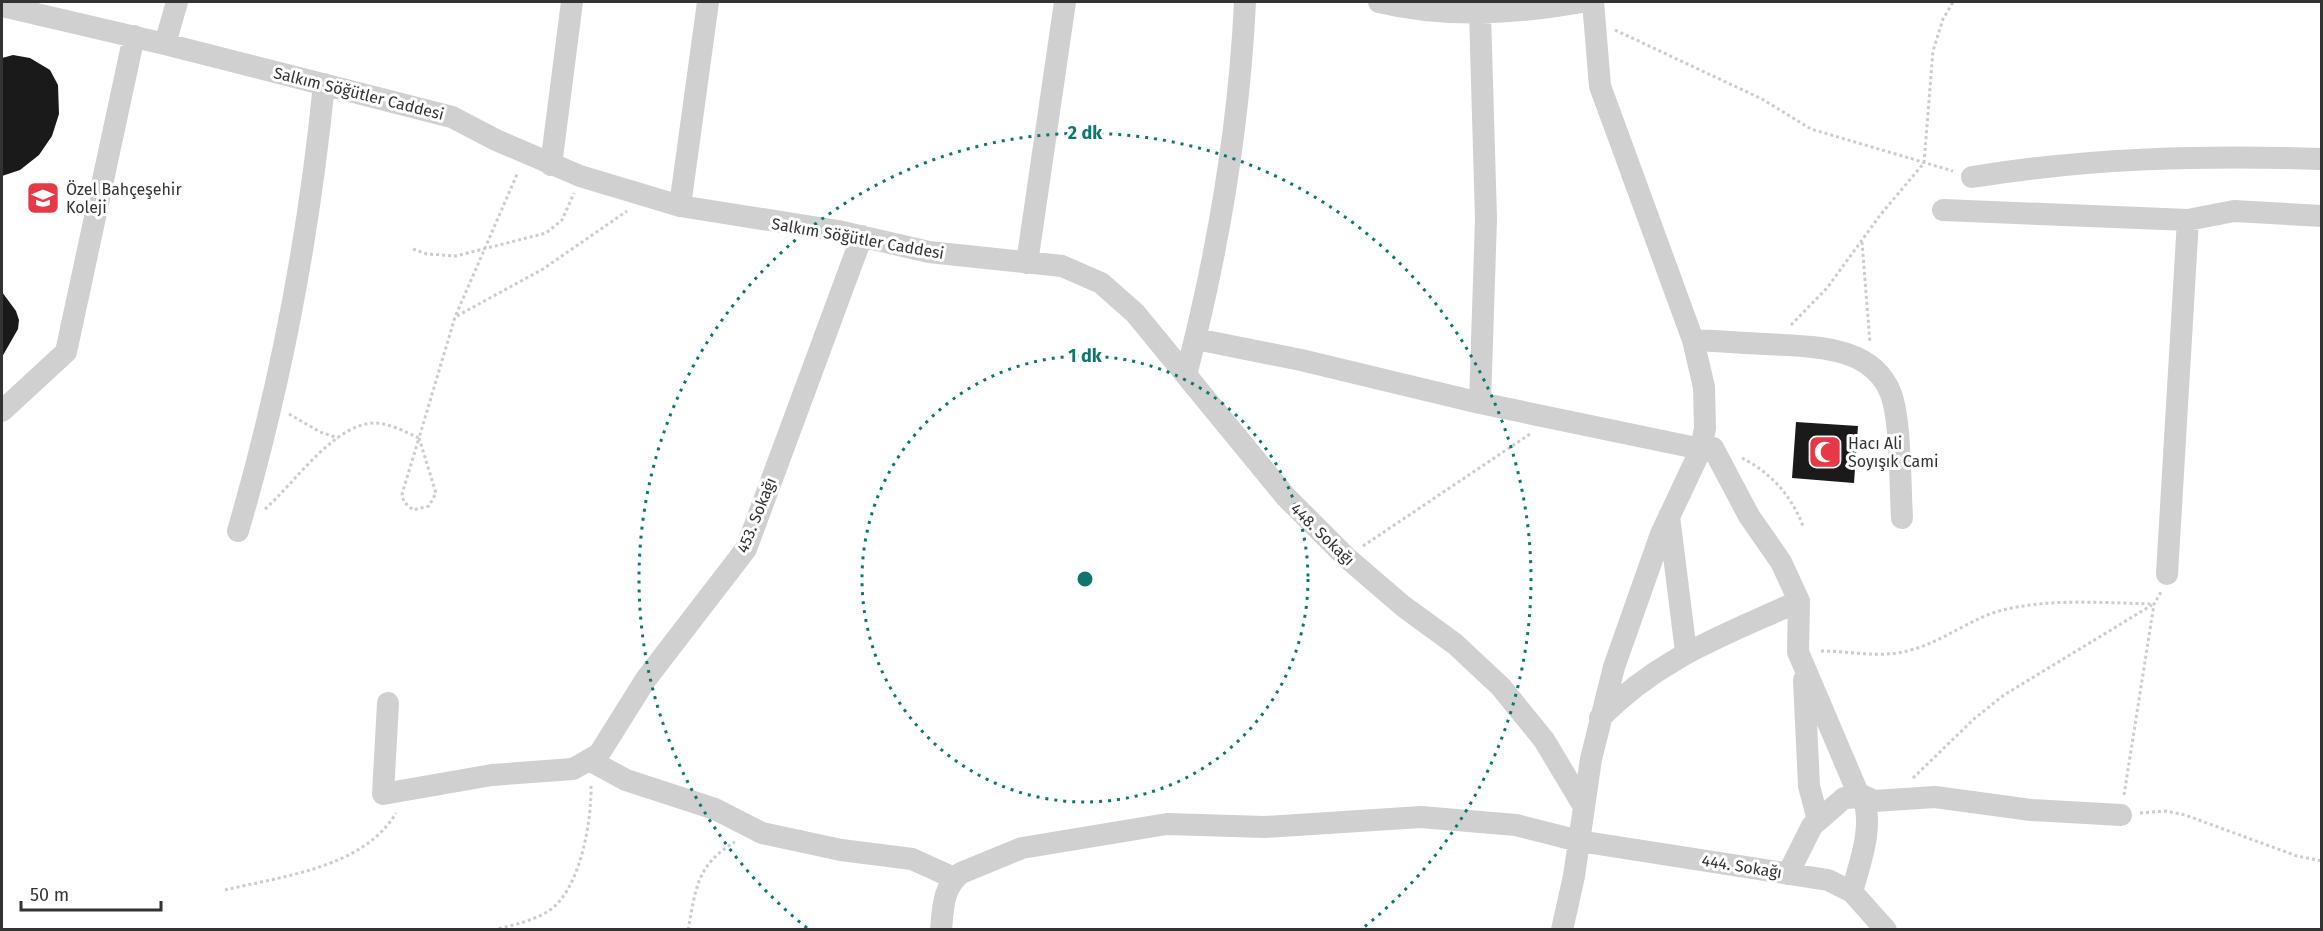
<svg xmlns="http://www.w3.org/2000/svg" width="2323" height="931" font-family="'Fira Sans',sans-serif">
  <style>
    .building { fill: #1a1a1a }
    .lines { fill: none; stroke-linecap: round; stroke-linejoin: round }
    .path { stroke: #cdcdcd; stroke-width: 3; stroke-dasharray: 3 3; stroke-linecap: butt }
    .minor { stroke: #d0d0d0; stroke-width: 22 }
    .ring { fill: none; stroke: #0f766e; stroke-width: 3; stroke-dasharray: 3 6 }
    .labels { text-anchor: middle; stroke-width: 6; stroke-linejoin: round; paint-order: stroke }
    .street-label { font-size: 16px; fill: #333; stroke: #fff }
    .poi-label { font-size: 16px; fill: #333; stroke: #fff; text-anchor: start }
    .centre { fill: #0f766e; stroke: #fff; stroke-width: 3 }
    .ring-label { font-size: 18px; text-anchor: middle; font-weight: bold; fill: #0f766e; stroke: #fff; stroke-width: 6; stroke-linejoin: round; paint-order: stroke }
  </style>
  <rect width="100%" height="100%" fill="#fff"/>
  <path class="building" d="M13,55L30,58L50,70L58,85L59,114L52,136L39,155L20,170L2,176V58Z
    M2,292L16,311L19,320L18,329L2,357Z
    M1796,422L1858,426L1854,483L1792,478Z"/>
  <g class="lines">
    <path class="path" d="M1615,30L1762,99L1811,129L1953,171
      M1862,242L1870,343
      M413,249L427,254L456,256L546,233L562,220L574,193
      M457,316L543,269L627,211
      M1791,325L1827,288L1881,214L1924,163L1933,51L1943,19L1953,2
      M289,414L320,432L338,438
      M419,438L436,493L429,506L413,510L404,502L402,494Z
      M1742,458C1771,473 1791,495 1803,526
      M265,509C294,484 335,422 376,423C391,424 406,432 419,438L455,317L518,172
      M1363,546L1530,434
      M1821,651C1852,651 1880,659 1911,650C1944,641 1973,617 2003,610C2051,598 2104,603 2154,604
      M1913,778L1975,718L2004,695L2152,605
      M2124,795L2154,604L2161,592
      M2140,813L2166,811L2185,815L2297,856L2322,861
      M225,890C283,876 363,868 396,813
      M493,930C513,925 534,921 550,910C581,888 592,819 591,784
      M688,930C696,889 696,865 735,842"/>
    <path class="minor" d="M1379,2C1446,18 1514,14 1582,2
      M2,6L165,44L452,117L496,140L580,176L680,206L838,231L929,252L1062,266L1101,283L1135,313L1286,497L1346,557L1403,606L1455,644L1501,687L1544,740L1583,805
      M1480,13L1486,219L1480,403
      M165,44L177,2
      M551,165L572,2
      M1972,177C2089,158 2204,155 2322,159
      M680,206L708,2
      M1943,210L2188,220L2234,211L2322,216
      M1027,263L1065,2
      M1196,339L1301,360L1480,403L1701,449
      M1693,340C1718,341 1742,343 1767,344C1810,347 1872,344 1891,394C1901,421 1900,487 1902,518
      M1186,375C1218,252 1239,128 1245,2
      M2,411L66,352L134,36
      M1713,448L1749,516L1781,562L1799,601L1798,652L1858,793L1874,801L1935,797L2031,810L2121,815
      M1669,516L1686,652
      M238,531C281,384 309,236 324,84
      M2167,574L2188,220
      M1804,680L1809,786L1818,820
      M388,703L383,794L492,775L573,769L599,754L646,679L746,549L862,236
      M1600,718C1660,657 1723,636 1799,601
      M591,761L626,780L715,809L762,833L841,850L912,859L954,878
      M1788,874L1812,826L1844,798L1863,797C1874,827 1860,862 1852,892
      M941,930C943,907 943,887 961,873L1022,848L1167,824L1265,827L1421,817L1516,825L1579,841L1828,880L1852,892L1886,930
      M1562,930L1574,876L1591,759L1614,667L1661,534L1701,449L1705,428L1704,387L1693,340L1600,86L1593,2"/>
  </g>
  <g class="ring">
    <circle cx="1085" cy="579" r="223"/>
    <path d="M807 928A446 446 0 1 1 1363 928"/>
  </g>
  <defs>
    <g id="school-square" transform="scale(1.725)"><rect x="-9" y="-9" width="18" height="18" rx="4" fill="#e63946" stroke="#fff"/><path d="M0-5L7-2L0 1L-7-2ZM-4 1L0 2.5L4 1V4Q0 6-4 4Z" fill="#fff"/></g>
    <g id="mosque-square" transform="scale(1.725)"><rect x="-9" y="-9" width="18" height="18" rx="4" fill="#e63946" stroke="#fff"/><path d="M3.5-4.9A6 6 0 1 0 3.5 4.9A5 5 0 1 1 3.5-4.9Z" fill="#fff"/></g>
  </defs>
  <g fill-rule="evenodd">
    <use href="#school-square" x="43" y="198"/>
    <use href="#mosque-square" x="1825" y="452"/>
  </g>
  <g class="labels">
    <g class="street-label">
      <text transform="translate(359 93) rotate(14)" y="6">Salkım Söğütler Caddesi</text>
      <text transform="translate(858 238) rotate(10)" y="6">Salkım Söğütler Caddesi</text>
      <text transform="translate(756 515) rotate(-68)" y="6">453. Sokağı</text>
      <text transform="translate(1323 534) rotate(44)" y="6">448. Sokağı</text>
      <text transform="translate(1742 866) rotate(9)" y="6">444. Sokağı</text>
    </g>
    <g class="poi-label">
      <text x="66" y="195">Özel Bahçeşehir<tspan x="66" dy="18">Koleji</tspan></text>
      <text x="1848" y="449">Hacı Ali<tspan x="1848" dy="18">Soyışık Cami</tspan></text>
    </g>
  </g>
  <circle cx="1085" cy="579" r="9" class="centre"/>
  <g class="ring-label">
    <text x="1085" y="139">2 dk</text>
    <text x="1085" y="362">1 dk</text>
  </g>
  <rect width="2323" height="931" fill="none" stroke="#333333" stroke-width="6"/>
  <path d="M21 901v9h140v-9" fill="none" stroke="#333333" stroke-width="3"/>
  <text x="30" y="901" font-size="18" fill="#333333" stroke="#ffffff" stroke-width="4.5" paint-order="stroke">50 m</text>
</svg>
